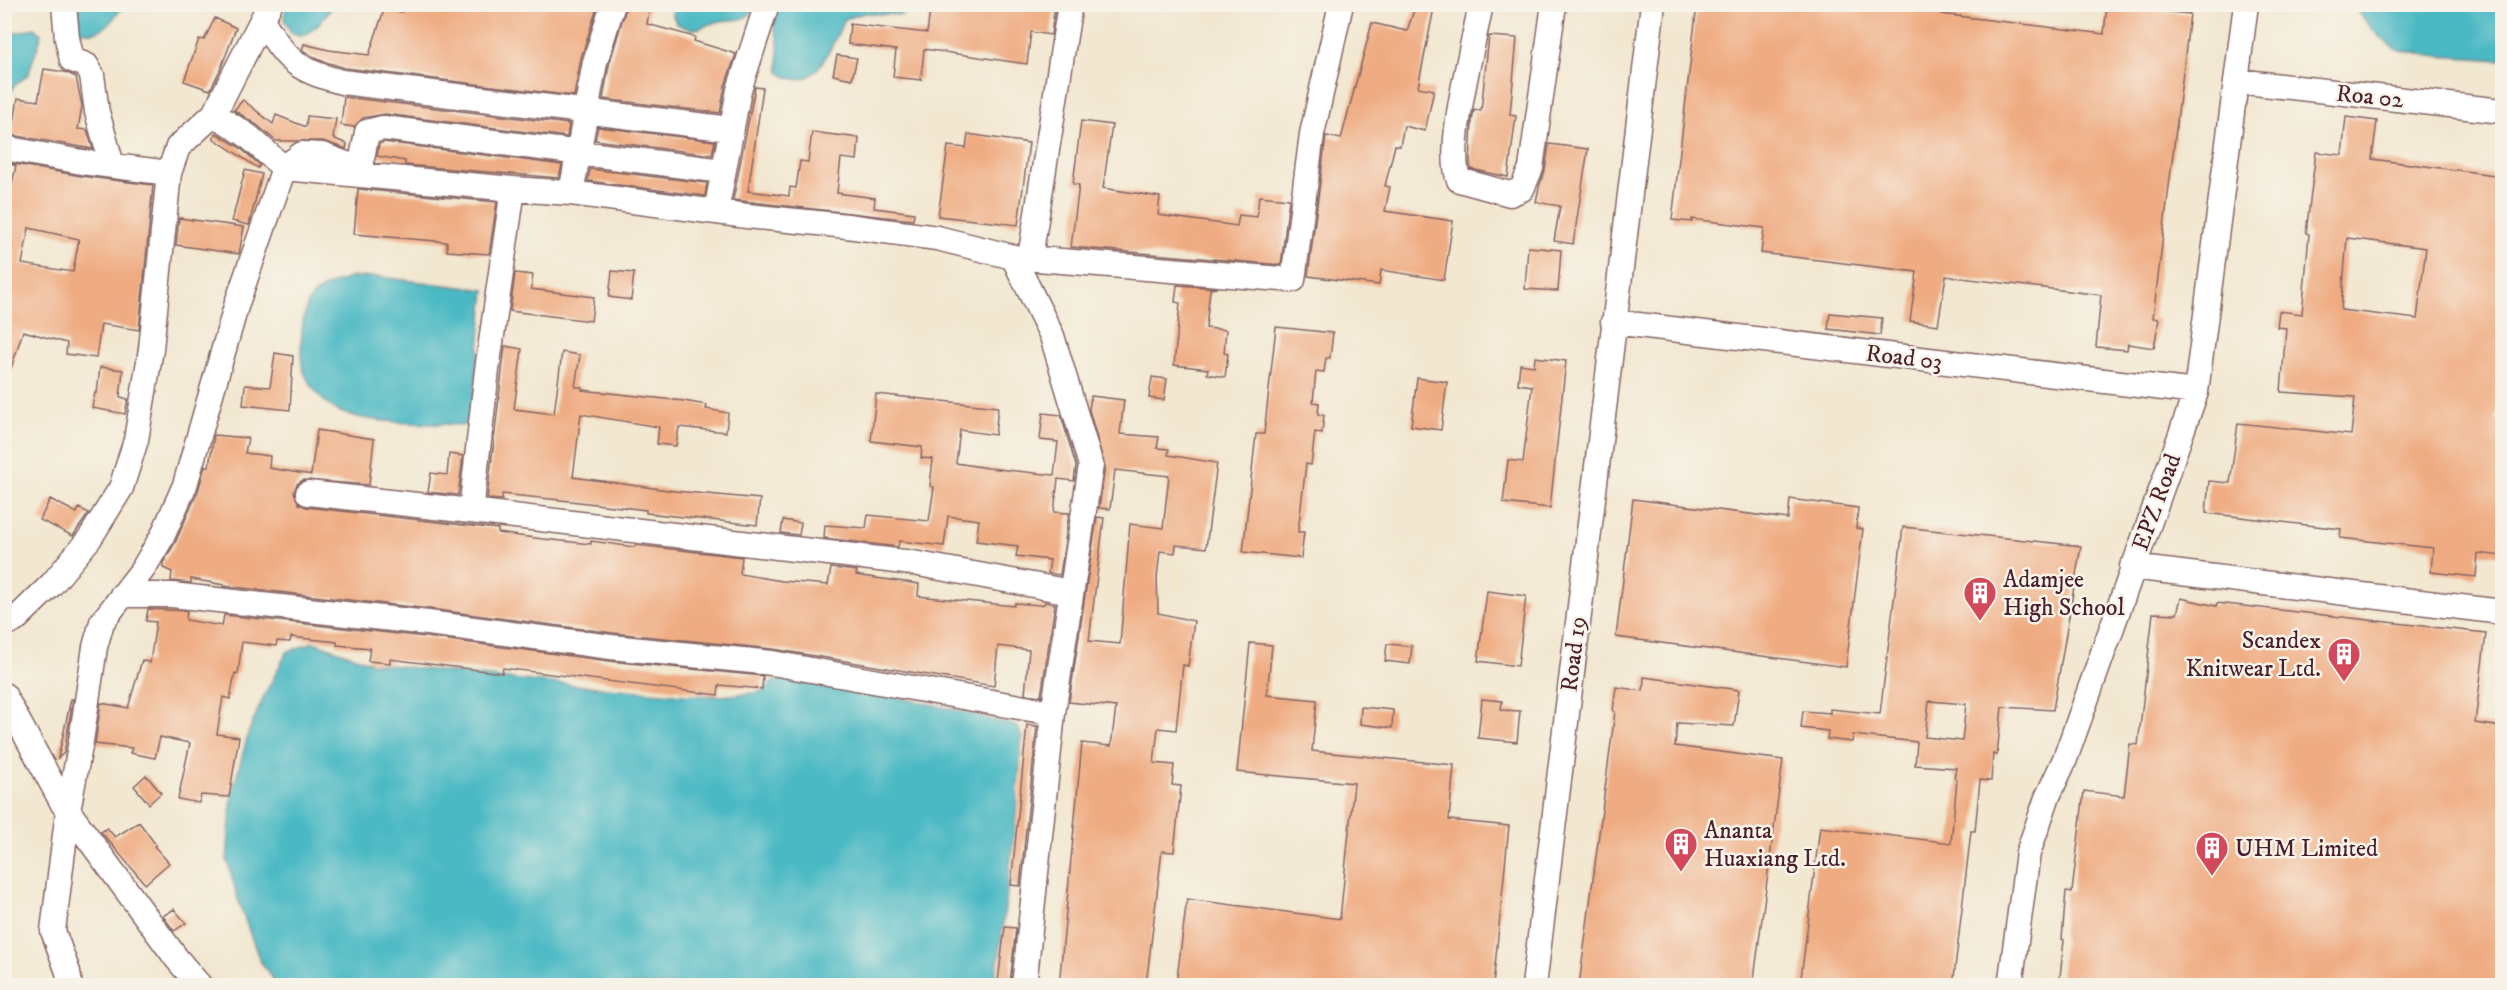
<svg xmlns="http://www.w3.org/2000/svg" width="2507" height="990" font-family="'IM FELL DW Pica',serif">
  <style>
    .water { fill: #4bb9c4; stroke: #4a6c78; stroke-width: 1.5 }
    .building { fill: #efac82; fill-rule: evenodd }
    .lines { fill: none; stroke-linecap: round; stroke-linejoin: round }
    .minor-casing { stroke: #856565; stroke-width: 27 }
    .minor { stroke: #fff; stroke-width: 24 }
    .labels { text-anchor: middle; stroke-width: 5; stroke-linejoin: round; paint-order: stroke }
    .street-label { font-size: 24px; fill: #4a1f2b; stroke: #f7f3e8 }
    .poi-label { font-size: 24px; fill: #4a1f2b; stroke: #f7f3e8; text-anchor: start }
  </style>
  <rect width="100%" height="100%" fill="#f7f3e8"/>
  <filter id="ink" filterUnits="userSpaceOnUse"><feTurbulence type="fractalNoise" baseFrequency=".0167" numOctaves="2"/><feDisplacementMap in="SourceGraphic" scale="12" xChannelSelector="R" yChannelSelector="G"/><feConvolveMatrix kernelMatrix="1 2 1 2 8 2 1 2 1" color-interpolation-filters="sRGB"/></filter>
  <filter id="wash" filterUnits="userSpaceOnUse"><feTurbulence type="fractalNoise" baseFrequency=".008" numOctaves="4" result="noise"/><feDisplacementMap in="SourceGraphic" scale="24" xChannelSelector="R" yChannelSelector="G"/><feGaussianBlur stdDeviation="1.35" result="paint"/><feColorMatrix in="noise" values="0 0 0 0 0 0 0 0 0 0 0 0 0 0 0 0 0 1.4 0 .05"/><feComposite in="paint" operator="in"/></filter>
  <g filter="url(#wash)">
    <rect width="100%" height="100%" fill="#f2e7d0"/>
    <path class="water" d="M72,5H124C112,21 103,37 80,31L73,15Z
      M286,5V4L334,5L316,27L303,36L291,33L284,19Z
      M675,5H758C746,22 739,19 721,21C700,24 699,36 676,23L672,13Z
      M775,5H915L901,15L864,13L845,19C831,44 815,100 779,72L778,39L772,21Z
      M2353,5H2502V60C2479,58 2408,57 2391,46C2375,36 2364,18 2353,5Z
      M34,28L41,34C39,49 31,60 29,74L14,86L5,104V33L20,32Z
      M352,277H380L485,290L471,425C438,424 367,424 338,411C324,404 308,385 303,369C299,354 301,309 312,297C322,286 338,282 352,277Z
      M313,642L372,663L498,678L684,695L721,696L754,693L765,690L774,681L794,677C869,692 945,704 1018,727L1022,738L1015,825L999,957L993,985H277L260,961L240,906L227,860L232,794L249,731L265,694L287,652Z"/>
    <g id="blocks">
      <path class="building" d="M403,4H594L598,5L581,58L574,96L345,68L319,60L302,50L304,44L329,50L369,55L384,10L402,12Z
        M627,4H650L647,24L695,37L694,41L736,54L725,86L720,113L603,99L609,65Z
        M931,4H1055L1051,35L1031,32L1027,64L924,49L921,80L893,77L896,50L848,44L850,24L927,33Z
        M1416,4L1434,8L1418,87L1434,90L1425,131L1404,126L1400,146L1395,145L1385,186L1390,187L1385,211L1453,221L1444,280L1381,270L1379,285L1308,276L1326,136L1341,139L1372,23L1407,31Z
        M1697,4H1943L1941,14L2104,34L2107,4H2151L2150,10L2190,14L2153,318L2159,319L2154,348L2128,344L2127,350L2096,347L2101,295L1946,276L1938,325L1910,321L1917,272L1761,253L1764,228L1692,219V222L1672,220Z
        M215,18L236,28L221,68L210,90L184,81L199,39L204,40Z
        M1489,36L1517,38L1510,115L1516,116L1508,177L1471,169L1470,163L1472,122L1474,110L1481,111Z
        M837,55L857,58L852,79L833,75Z
        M44,69L65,72L76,77L82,106L78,129L87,130L93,149L12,135L18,98L38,101Z
        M755,87L763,88L748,191L789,196L790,187L796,188L800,161L808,162L812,132L859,138L857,160L841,158L837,193L875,198L874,208L914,213L913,220L733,200Z
        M344,97L569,124L567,137L385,114L363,118L354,127L341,125Z
        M243,100L273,124L276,115L306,127L307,116L336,119L333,138L347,144L346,149L323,141H276L257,125L234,110Z
        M2346,117L2377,121L2372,159L2502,176V382L2496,420H2502V556L2478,553L2476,577L2431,572L2433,548L2340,538L2341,529L2206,513L2209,481L2230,483L2238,423L2351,435L2355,397L2281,392L2286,328L2277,327L2279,311L2302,314L2309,234L2306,233L2316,152L2342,155ZM2347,238L2426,248L2417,319L2341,310Z
        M1081,121L1112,125L1103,188L1160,197L1158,215L1237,226L1239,215L1257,217L1259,196L1289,199L1281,265L1071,247L1079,185L1073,184Z
        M598,127L715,141L712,155L595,140Z
        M216,133L239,147L260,165L258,168L213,138Z
        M968,134L1029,143L1018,225L938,216L948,146L966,148Z
        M384,142L562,165L559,178L405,165V161L377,156L379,144Z
        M1549,144L1588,149L1573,244L1554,241L1560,206L1536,202L1539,187L1545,170Z
        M9,163L80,176L153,185L139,330L101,324L96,358L66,354L67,343L23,331L8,378H4V196L9,197L16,166ZM29,228L79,239L73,272L22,264Z
        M590,169L707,183L705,196L588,181Z
        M245,170L262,174L249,225L232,221Z
        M358,189L497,202L489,254L447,251V242L354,234Z
        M179,218L244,227L239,254L176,245Z
        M1528,247L1561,250L1558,291L1525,289Z
        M612,271L634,273L631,300L609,297Z
        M515,273L533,275L531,289L594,297L591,321L510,311Z
        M1177,285L1217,288L1210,289L1206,328L1226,330L1224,353L1228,354L1225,377L1207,374L1208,369L1174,365L1180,303L1175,302Z
        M1830,313L1882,318L1880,335L1828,329Z
        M1276,327L1333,333L1330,358H1326L1324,372L1316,371L1313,402L1319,403L1318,415H1324L1322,433L1315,432L1311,465L1306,464L1298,532H1304L1301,558L1243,552L1256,434H1264Z
        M505,346L522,349L514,409L554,414L562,352L580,355L575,387H582V390L684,401L707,405L706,409L728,413L726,432L679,427L676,446L657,444L659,427L581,414L573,477L675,491L760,499L757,525L646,513V510L570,501L502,494V500L487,499Z
        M275,353L293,356L290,410L243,405L245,385L270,387Z
        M1535,357L1566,361L1550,508L1503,503L1508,460L1523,462L1532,386L1518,384L1520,364L1534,366Z
        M100,367L123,370L120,397L128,399L125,414L92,408L95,393H97Z
        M1152,377L1167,379L1164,400L1149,398Z
        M1417,378L1447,382L1441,430L1411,426Z
        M876,394L998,407L995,435L960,430L956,463L988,468L1054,475L1058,442L1040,440L1043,413L1061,415L1076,466L1074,481L1058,479L1054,512L1069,513L1060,575L1048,573L1050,560L1016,556L1018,546L976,541L979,520L948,516L944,546L899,541L898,547L824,538L825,525L866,528L868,515L929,521L934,487L930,486L933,459L921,458L922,447L871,441Z
        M1091,396L1124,400L1120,434L1159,437L1157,448L1169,449L1168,455L1217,463L1206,548L1176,545L1175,553L1160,551L1157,577L1158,613L1194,621L1188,666L1183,665L1176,730L1158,728L1154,763L1174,765L1172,785L1181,786L1174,852L1162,851L1146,986H1059L1082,743L1111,746L1116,707L1069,702L1097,517L1104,518L1089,641L1120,644L1130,524L1163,528L1169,476L1115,470L1110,509L1099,508L1105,467L1089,410Z
        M317,430L374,439L369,485L303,480L297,484L294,492L299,504L306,507L498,529V533L543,539L591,544V541L634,547L635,545L742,557L740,574L782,581L828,585L831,568L857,571L856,575L861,576L919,584L918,596L1014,606L1015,603L1040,605L1044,604L1045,602L1055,604L1041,696L1025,694L1029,650L998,646L994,686L773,649L613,633L430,609L224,586V585L191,579V583L171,581L172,572L163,568V563L175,543L198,491L205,466H209L214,435L248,438L245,453L270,456L269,468L311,475Z
        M449,454L463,456L458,495L428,492L431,473L447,475Z
        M50,499L77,513L79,508L89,513L73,536L40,520Z
        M1633,499L1788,519L1790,499L1858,508L1856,528L1863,529L1846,667L1616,637Z
        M783,520L801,523L799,535L781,533Z
        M1903,527L2081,546L2053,710L2002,707L1997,755L1993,754L1991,781L1980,780L1975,831H1971L1953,986H1800L1820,827L1951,843L1957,779L1954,778L1956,768L1915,765L1917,742L1853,735L1852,742L1827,739L1828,731L1801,728L1803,711L1830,713V709L1880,714ZM1929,701L1966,704L1962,741L1925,737Z
        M1487,591L1526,596L1518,666L1478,661Z
        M2181,598L2216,606L2217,603L2486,633L2475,723L2502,727V986H2059L2064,940L2062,939L2066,891L2072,892L2084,791L2124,796L2130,744L2138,745L2153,613L2177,614Z
        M148,609L187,611L186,620L222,626L224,615L426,637L609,661L763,676L762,689L719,685L718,695L503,668L502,673L390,659V663L368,661L370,648L337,645V642L291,637L290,642L277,641L276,646L242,642L238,674L235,673L230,699L223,697L217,734L239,737L229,797L201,795L199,803L178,799L190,743L160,737L155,758L130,753L132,748L95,744L101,703L128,708L142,660L150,663L156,622L146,621Z
        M1250,643L1272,645L1267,695L1317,700L1312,751L1454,765L1449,820L1509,826L1493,986H1176L1187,899L1340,919L1354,783L1237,772Z
        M1387,644L1412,646L1410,664L1385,661Z
        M1644,677L1739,690L1734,726L1677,723L1675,746L1783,760L1753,986H1579L1615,712L1613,711L1616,687L1643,691Z
        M71,699H73L64,753L58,758Z
        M1482,699L1502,701L1501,710L1520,711L1517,742L1478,738Z
        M1361,707L1393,710L1392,728L1360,724Z
        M1027,725L1037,726L1020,886L1011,885Z
        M146,775L161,793L149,804L134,786Z
        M139,822L156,845L154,846L169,863L145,884L101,832L107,828L115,837Z
        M174,909L186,923L174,931L163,916Z
        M1005,927L1016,928L1010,983L998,981Z"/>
    </g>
  </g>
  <g filter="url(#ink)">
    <use href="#blocks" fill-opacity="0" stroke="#856565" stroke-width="1.5"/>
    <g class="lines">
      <g class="minor-casing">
        <path id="minor" d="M64,4L67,38L72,60L86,65L92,75L97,112L112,165
          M1481,4C1474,43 1445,148 1459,180L1510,194L1522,189L1531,168L1554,4
          M263,21C287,62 297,70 342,82L731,129
          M2237,81L2502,111
          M214,114L248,136L284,168L513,189L571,193L747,216L847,226L937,238L1013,257
          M4,148L82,162L169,173
          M513,189L487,370L471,511L913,563L1071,592
          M571,193L595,62L613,4
          M716,212L739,90L767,4
          M1030,258L1070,4
          M1613,322L2196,392
          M308,493L471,511
          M2132,567L2502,612
          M122,595H172L428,623L611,647L772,663L1053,713
          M4,624L15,620L52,584L90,538L121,488L136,440L151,349L169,173L178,147L214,114L270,4
          M4,695L63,804L177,959L200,986
          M70,986L68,972L53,931L68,811L81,741L95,647L102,622L143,569L162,537L185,485L237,303L284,168L302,154L322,155L360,169L367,132L383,128L723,171
          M1024,986L1053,713L1091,465L1052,336L1013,257L1293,280L1312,134L1341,4
          M1534,986L1653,4
          M2010,986L2028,853L2047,798L2065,759L2196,392L2246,4"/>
      </g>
      <use href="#minor" class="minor"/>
    </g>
  </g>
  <defs>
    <g id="building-pin" transform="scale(1.725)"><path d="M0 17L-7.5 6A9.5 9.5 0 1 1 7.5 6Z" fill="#d1495b" stroke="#f7f3e8"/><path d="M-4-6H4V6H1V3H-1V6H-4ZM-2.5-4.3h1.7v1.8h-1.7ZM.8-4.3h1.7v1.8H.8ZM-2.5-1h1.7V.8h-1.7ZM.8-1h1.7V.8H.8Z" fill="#fff"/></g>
  </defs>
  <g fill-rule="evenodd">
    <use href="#building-pin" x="1980" y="593"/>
    <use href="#building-pin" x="2344" y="654"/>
    <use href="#building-pin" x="1681" y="844"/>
    <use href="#building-pin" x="2212" y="848"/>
  </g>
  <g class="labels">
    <g class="street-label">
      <text transform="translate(2370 96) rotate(6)" y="8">Roa 02</text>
      <text transform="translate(1904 357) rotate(7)" y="8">Road 03</text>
      <text transform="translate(2156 502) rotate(-70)" y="8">EPZ Road</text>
      <text transform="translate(1573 654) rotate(-83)" y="8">Road 19</text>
    </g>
    <g class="poi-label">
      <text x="2003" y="587">Adamjee<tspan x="2003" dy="28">High School</tspan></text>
      <text x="2321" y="648" text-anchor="end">Scandex<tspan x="2321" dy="28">Knitwear Ltd.</tspan></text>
      <text x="1704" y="838">Ananta<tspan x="1704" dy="28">Huaxiang Ltd.</tspan></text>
      <text x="2235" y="856">UHM Limited</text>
    </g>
  </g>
  <rect width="2507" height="990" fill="none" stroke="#f7f3e8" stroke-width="24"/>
</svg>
